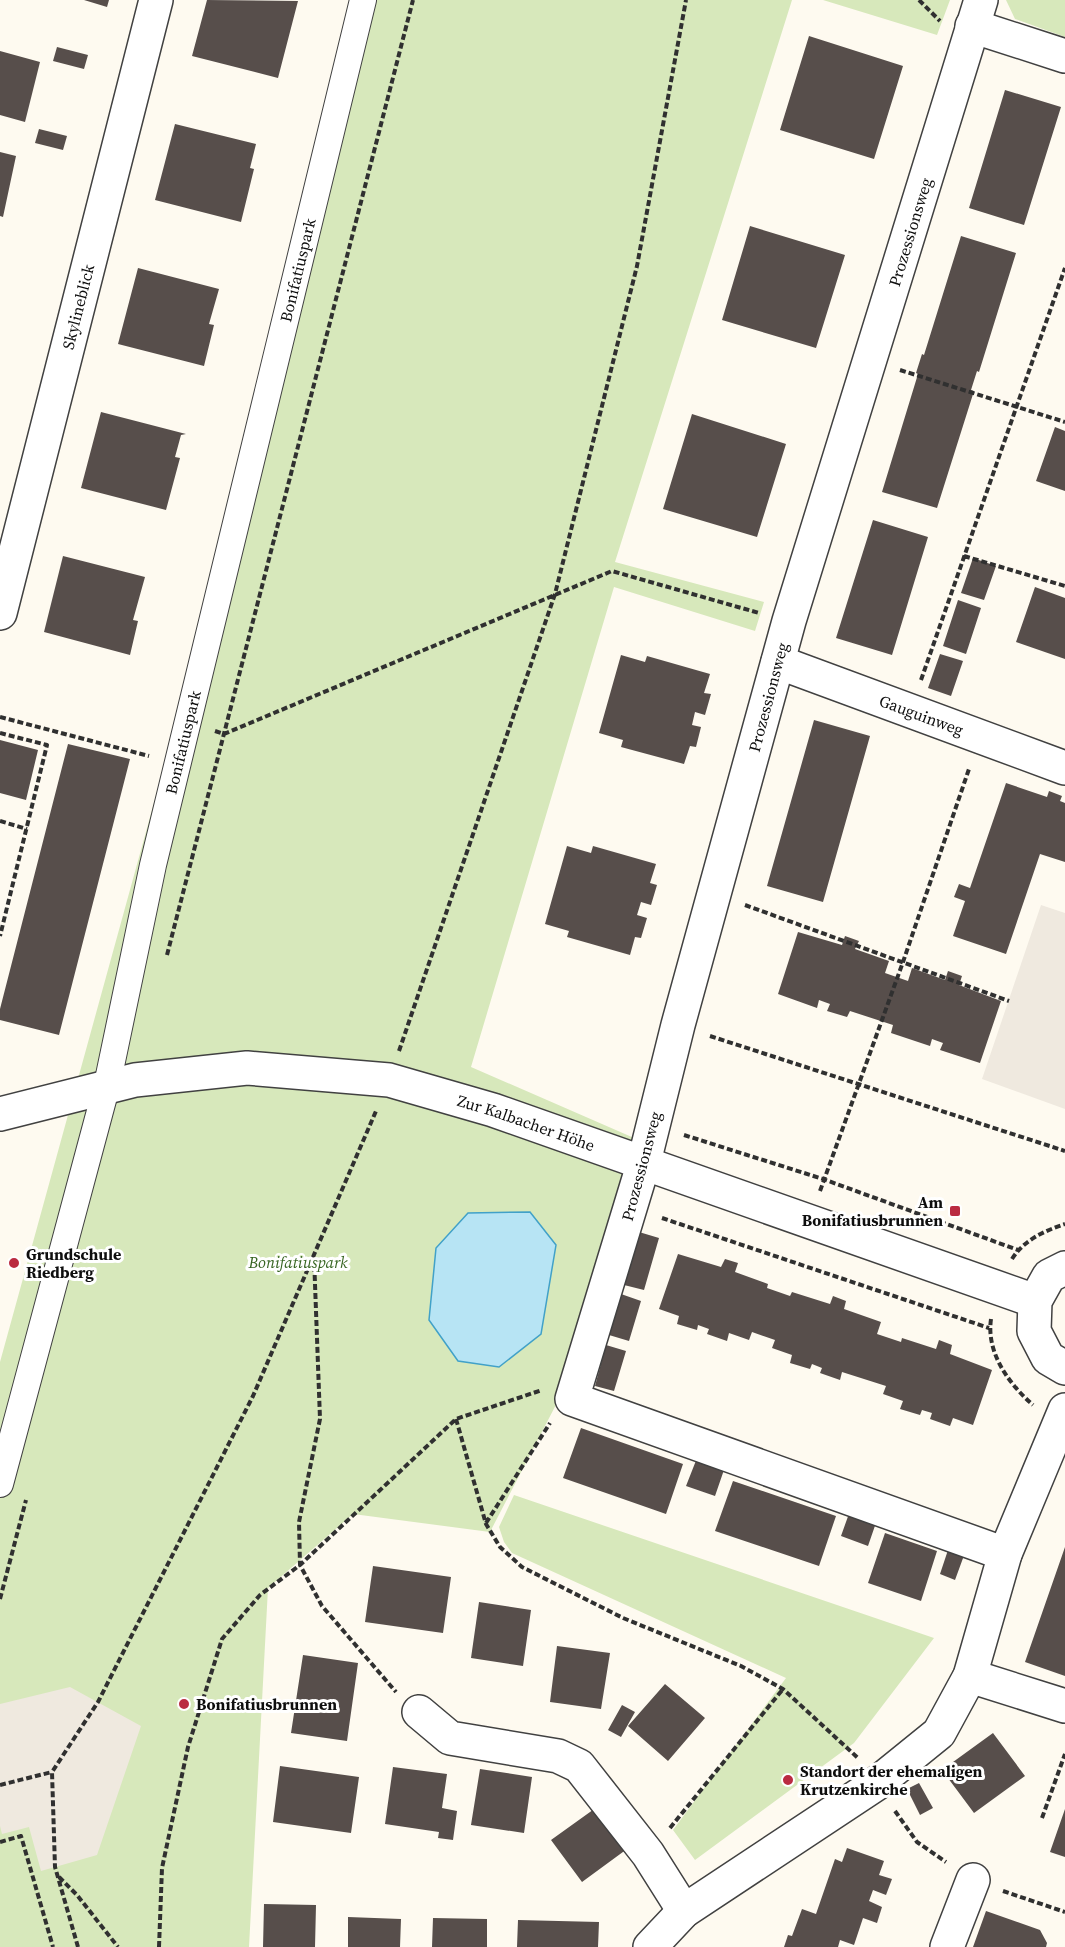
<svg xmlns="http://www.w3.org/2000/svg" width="1065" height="1947" font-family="'Source Serif 4',serif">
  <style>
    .green { fill: #d7e8bb }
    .plaza { fill: #efe9df }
    .water { fill: #b7e4f4; stroke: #41a1c8; stroke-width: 1.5 }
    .building { fill: #574e4b }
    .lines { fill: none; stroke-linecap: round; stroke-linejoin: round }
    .pedestrian-casing { stroke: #414141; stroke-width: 28 }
    .minor-casing { stroke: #414141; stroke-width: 36 }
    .path { stroke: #303030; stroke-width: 4; stroke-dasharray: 6 3; stroke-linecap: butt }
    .pedestrian { stroke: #fff; stroke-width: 26 }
    .minor { stroke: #fff; stroke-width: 33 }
    .poi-dot { fill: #ba2b41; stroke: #fff; stroke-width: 2 }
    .labels { text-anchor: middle; stroke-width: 6; stroke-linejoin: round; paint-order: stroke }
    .street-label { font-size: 16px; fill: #0e0e0e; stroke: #fff }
    .poi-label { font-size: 16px; font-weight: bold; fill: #0e0e0e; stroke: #fff; text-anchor: start }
    .park-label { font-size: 16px; font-style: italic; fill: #366421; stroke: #fff }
  </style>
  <rect width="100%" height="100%" fill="#fefaf0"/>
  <path class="green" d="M375,0H792L615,562L764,602L755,631L614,587L471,1067L641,1141L560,1397L490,1532L353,1514L268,1588L249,1947H0V1362Z
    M823,0H950L937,35Z
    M1006,0H1065V37L1015,19Z
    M514,1495L934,1638L854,1743L695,1860L673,1830L786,1678L512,1553L504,1542L499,1527Z"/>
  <path class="plaza" d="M1041,905L1065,913V1109L982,1079Z
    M70,1687L141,1726L97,1855L41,1871L29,1827L2,1834L0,1826V1704Z"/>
  <path class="water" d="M530,1212L556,1245L541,1334L499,1367L458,1361L429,1320L436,1248L468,1213Z"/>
  <path class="building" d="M84,0H109L107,7Z
    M207,0L298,1L278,78L192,56Z
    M809,36L903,66L874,159L780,130Z
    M57,47L88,55L84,69L53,61Z
    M0,51L40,62L25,122L0,115Z
    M1005,90L1061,107L1024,225L969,208Z
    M175,124L256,144L250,168L254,169L241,222L155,200Z
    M39,129L67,136L63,150L35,143Z
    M0,152L16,156L3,217L0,216Z
    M750,226L845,255L816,348L722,320Z
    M961,236L1016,253L979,372L977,371L971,390L974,391L937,508L882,492L918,374L916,373L922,354L924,355Z
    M138,268L219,289L209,324L214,325L204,366L118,344Z
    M101,412L186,434L181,435L175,457L180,458L166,510L81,488Z
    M692,414L786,444L757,537L663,509Z
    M1055,427L1065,431V491L1036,481Z
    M873,520L928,537L892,655L836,638Z
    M63,556L145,577L133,620L138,621L130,655L44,632Z
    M973,558L996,566L984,600L961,593Z
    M1035,587L1065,598V659L1016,642Z
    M958,600L981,608L966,654L943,646Z
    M940,654L963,661L951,696L928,688Z
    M621,655L645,662L647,656L710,674L704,693L711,694L705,715L695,712L692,725L701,727L696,747L690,746L684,764L621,747L623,740L599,733Z
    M814,720L870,736L823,902L767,886Z
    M0,740L38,750L26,800L0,793Z
    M68,744L130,759L59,1035L0,1020V1009Z
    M1006,783L1047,797L1049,791L1062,796L1060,801L1065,803V862L1040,854L1006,954L953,936L965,901L954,897L959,884L970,888Z
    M567,846L591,853L593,846L656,864L650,883L657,885L651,905L641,902L637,915L647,918L641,938L635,937L630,955L567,937L569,931L545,924Z
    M798,932L842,945L845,936L859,941L855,949L889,961L885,973L908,981L912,968L945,980L948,971L962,976L959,985L1001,1001L980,1063L940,1050L943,1043L932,1039L930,1046L891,1033L893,1025L850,1011L847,1017L827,1011L830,1004L819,1000L817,1008L778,994Z
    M639,1232L659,1238L644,1290L624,1285Z
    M678,1254L721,1267L725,1259L738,1263L735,1272L768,1284L767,1288L790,1296L792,1292L830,1304L833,1296L846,1301L844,1309L881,1322L877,1334L901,1342L902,1338L936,1349L939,1340L952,1345L950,1354L992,1370L973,1425L953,1418L950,1426L930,1419L932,1413L922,1410L920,1415L900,1409L903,1401L883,1394L886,1386L842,1372L840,1380L820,1373L822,1368L812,1364L810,1369L790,1363L792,1355L772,1348L775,1340L752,1332L749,1340L729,1333L727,1341L707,1334L709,1329L698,1325L697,1330L677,1324L679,1316L659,1309Z
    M621,1294L641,1301L629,1341L609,1335Z
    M606,1345L626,1351L614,1391L595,1386Z
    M581,1428L683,1464L666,1514L563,1478Z
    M697,1458L725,1467L715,1496L686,1486Z
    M733,1481L836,1516L819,1566L715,1531Z
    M851,1508L878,1517L868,1546L841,1536Z
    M885,1533L937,1551L921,1601L868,1583Z
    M950,1544L966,1550L955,1580L940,1574Z
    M1065,1547V1676L1025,1662Z
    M373,1566L451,1577L443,1633L365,1622Z
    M479,1602L531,1610L523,1666L471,1658Z
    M557,1646L610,1653L601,1709L550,1702Z
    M303,1655L358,1663L347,1741L291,1733Z
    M665,1684L705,1718L668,1761L628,1726Z
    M622,1705L635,1712L621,1737L608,1730Z
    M993,1733L1025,1776L974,1813L942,1770Z
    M280,1766L359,1777L351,1833L273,1822Z
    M393,1767L447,1774L442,1808L457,1811L453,1840L438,1838L439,1832L385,1824Z
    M480,1769L532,1777L524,1833L471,1825Z
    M919,1783L933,1808L920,1815L907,1789Z
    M597,1807L627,1849L582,1882L551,1840Z
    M1065,1809V1857L1050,1852Z
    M847,1848L884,1861L879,1875L892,1879L886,1895L873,1890L869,1901L882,1907L877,1923L863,1918L854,1945L840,1940L838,1947H784L788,1935L792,1936L802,1909L816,1914L835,1859L842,1862Z
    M264,1904L316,1905L315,1947H263Z
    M986,1911L1040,1930L1047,1943L1046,1947H973Z
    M348,1917L401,1919L400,1947H348Z
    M433,1918L487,1919V1947H432Z
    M518,1920L599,1922L598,1947H517Z"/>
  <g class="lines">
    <g class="pedestrian-casing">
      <g id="pedestrian">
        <path id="s1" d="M0,1484L107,1085L153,865L363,0"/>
      </g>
    </g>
    <g class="minor-casing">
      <g id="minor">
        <path d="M981,0L789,621L678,1025L644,1162L572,1399L1005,1554"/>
        <path d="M972,26L1065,56"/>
        <path id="s2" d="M0,613L156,0"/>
        <path id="s3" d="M778,662L1065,768"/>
        <path id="s4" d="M0,1114L135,1080L247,1068L389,1080L493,1110L1035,1301"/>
        <path d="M1065,1268L1049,1276L1035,1301L1034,1331L1048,1358L1065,1368"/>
        <path d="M970,1676L1065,1706"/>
        <path d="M419,1712L450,1738L558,1756L579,1766L648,1854L684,1911"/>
        <path d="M650,1947L684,1911L876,1784L939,1733L970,1676L1005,1554L1065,1410"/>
        <path d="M947,1947L973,1880"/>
      </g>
    </g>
    <path class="path" d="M919,0L940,21
      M900,370L1065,422
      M964,556L1065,586
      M921,680L1065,268
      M0,717L149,756
      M215,731L224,734L612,571L759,613
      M0,733L47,745L0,936
      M0,821L27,829
      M745,905L1009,1001
      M167,955L413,0
      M710,1036L1065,1151
      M399,1051L555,594L637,266L686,0
      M684,1135L823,1179L1018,1250
      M820,1191L903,962L969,769
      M662,1218L989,1328
      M314,1257L320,1419L299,1522L300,1565L322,1606L396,1692
      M1012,1259C1024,1240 1044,1231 1065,1224
      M991,1319C986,1353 1009,1384 1033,1405
      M456,1419L486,1524L500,1547L522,1567L623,1618L741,1666L783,1689L858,1758
      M486,1523L550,1423
      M0,1599L26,1500
      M0,1785L52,1772
      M895,1811L917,1842L946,1862
      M1042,1818L1065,1754
      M670,1828L783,1689
      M0,1842L21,1836L53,1947
      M59,1877L77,1895L118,1947
      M1003,1891L1065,1912
      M78,1947L55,1867L52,1772L98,1702L253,1396L376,1111
      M159,1947L162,1868L188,1747L222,1639L260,1595L300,1565L456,1419L542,1390"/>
    <use href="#pedestrian" class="pedestrian"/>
    <use href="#minor" class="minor"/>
  </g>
  <g class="poi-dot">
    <rect x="949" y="1205" width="12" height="12" rx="3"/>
    <circle cx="14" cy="1263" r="6"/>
    <circle cx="184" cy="1704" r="6"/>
    <circle cx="788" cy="1780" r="6"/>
  </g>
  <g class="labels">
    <g class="street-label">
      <text transform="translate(910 232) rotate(-73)" y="6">Prozessionsweg</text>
      <text dy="6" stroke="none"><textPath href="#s1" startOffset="1250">Bonifatiuspark</textPath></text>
      <text dy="6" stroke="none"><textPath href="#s2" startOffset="316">Skylineblick</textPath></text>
      <text transform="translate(768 697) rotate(-75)" y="6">Prozessionsweg</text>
      <text dy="6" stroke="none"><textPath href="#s3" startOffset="153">Gauguinweg</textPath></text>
      <text dy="6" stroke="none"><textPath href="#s1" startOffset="764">Bonifatiuspark</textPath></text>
      <text dy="6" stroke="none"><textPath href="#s4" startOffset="538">Zur Kalbacher Höhe</textPath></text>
      <text transform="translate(641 1166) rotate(-75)" y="6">Prozessionsweg</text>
    </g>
    <g class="poi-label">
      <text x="943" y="1208" text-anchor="end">Am<tspan x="943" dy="18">Bonifatiusbrunnen</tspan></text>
      <text x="26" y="1260">Grundschule<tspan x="26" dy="18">Riedberg</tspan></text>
      <text x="196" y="1710">Bonifatiusbrunnen</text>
      <text x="800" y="1777">Standort der ehemaligen<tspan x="800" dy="18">Krutzenkirche</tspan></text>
    </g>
    <g class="park-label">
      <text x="298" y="1268">Bonifatiuspark</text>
    </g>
  </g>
</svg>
